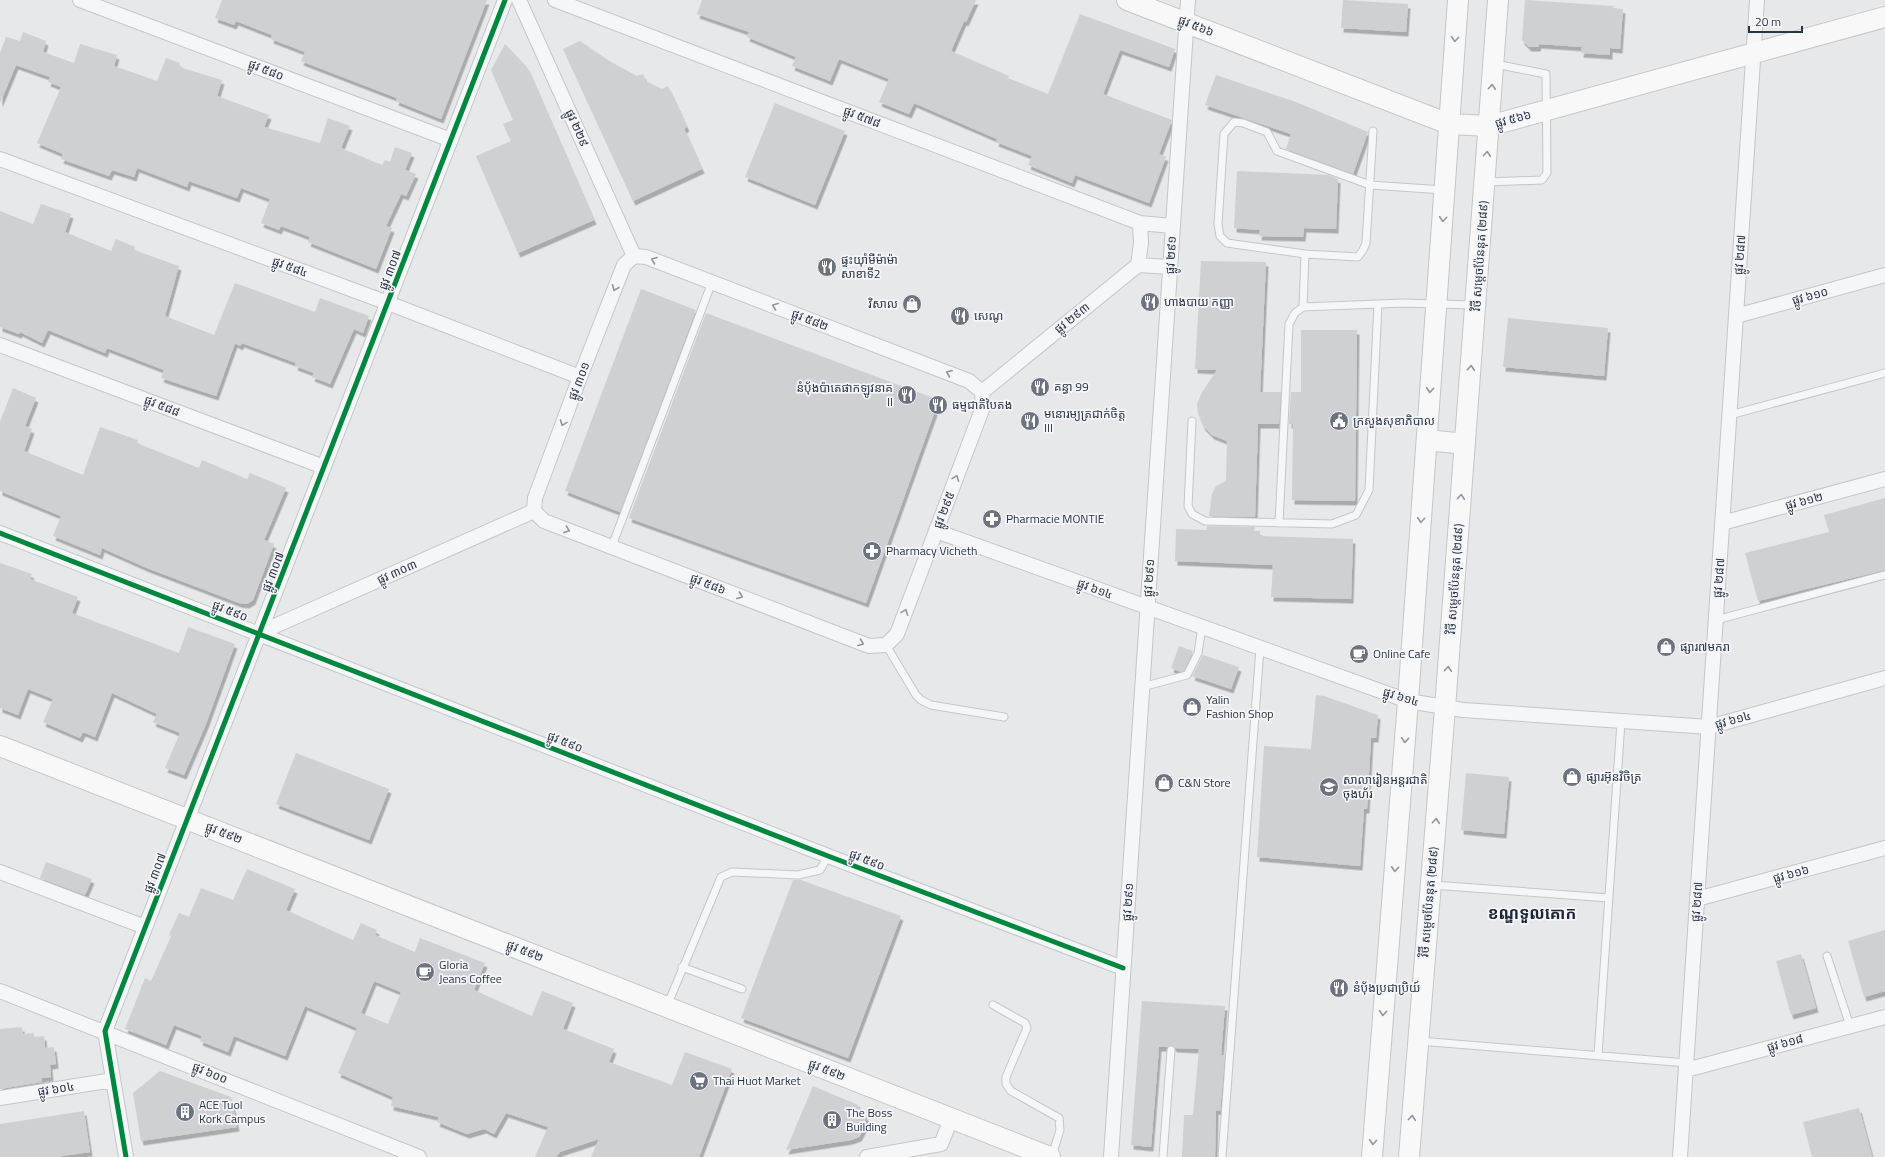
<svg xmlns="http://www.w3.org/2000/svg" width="1885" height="1157" font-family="'Titillium Web','Noto Sans Khmer',sans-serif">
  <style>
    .building { fill: #ced0d3; fill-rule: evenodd; filter: url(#shadow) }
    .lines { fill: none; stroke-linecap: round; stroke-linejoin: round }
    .lane-casing { stroke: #c4c6c8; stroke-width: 9 }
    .street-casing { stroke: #c4c6c8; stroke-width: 16 }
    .secondary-casing { stroke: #c4c6c8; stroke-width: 22 }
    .lane { stroke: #f5f6f7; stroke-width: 7 }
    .street { stroke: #f5f6f7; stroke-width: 14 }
    .secondary { stroke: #f8f8f8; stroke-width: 20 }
    .cycleway-casing { stroke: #f4f6f9; stroke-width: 8 }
    .cycleway { stroke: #00873e; stroke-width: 5 }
    .oneway { stroke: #92969e }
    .oneway2 { stroke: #90959e }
    .labels { text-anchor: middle; stroke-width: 3.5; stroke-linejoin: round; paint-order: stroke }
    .street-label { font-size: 12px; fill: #2b3445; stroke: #f4f6f9 }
    .poi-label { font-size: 12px; fill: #2b3445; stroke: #f4f6f9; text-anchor: start }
    .district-label { font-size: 16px; font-weight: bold; fill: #1d2536; stroke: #f4f6f9 }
  </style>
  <defs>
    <filter id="shadow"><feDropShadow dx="2.5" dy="4.5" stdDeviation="0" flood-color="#0004"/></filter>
  </defs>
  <rect width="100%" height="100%" fill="#e6e8ea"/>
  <path class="building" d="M222,0H487L441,119L396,101L397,98L301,61L305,52L271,39L272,35L236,21L234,25L215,18Z
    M702,0H976L966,22L964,21L951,51L1009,76L1008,78L1048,94L1080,14L1175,49L1169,67L1120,50L1103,94L1172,120L1159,154L1166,157L1149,203L1075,175L1072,183L1028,165L1032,156L996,142L997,139L914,103L909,114L879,102L889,79L839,59L830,81L792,66L796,57L747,37L749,32L697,14Z
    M1343,0L1408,4L1406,32L1341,28Z
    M1525,0L1614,6L1613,8L1623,9L1620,49L1610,48V55L1581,53L1582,47L1539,44L1538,47H1529L1522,40Z
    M23,32L46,41L43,52L74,63L80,44L117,55L114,66L157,81L166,58L180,63L179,67L222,80L217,96L269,115L264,127L320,143L328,118L350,126L341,148L382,165L385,160L390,162L395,147L412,153L405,170L416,174L406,196L401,194L386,226L392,228L376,269L308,242L310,237L281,226L279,230L261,223L270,199L241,188L237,198L189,181L187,187L137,168L134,177L112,170L109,176L61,159L63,154L37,143L61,87L48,82L50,77L16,65L0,103V53L6,37L20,41Z
    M580,41L611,62L637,76L643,74L646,81L662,89L668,86L687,127L684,129L702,169L633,201L563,49Z
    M505,44L527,67L594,220L518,253L476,156L511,141L503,124L513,120L491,70Z
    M1216,75L1296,102L1368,132L1353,174L1286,149L1291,134L1205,105Z
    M775,103L845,131L815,205L745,177Z
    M1237,171L1329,175L1338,179L1336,229L1304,228L1303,237L1259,236L1260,230L1234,228Z
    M41,204L71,214L65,232L111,251L116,239L135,247L134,250L179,266L165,316L214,335L235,283L315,312L320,298L369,316L363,333L354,329L330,384L312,377L314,373L295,366L296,363L242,343L240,346L235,343L216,396L161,378L164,370L107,348L105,353L48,330L42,343L20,332L19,334L0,327V211L33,224Z
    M1201,261L1266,262L1260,392H1281L1279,424H1258L1255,517L1209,516L1212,494L1216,486L1226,481L1227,441L1212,435L1203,426L1198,413L1197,404L1201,394L1217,370L1195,369Z
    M641,289L696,310L620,512L565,491Z
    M706,313L939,400L866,603L629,518Z
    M1508,318L1608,328L1604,376L1503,367Z
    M1301,330H1357L1355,501L1292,500L1293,424H1289L1291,392H1301Z
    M13,388L36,398L25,426L32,429L24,451L83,475L100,427L138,440L137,443L199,468L202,460L247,479L250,473L286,488L264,540L274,544L253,600L247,604L239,603L147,568L102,548L100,555L53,536L61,516L0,491V422Z
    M1885,498V570L1758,601L1745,553L1829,532L1824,515Z
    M1207,526L1255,527L1254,531H1260V536L1353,539L1351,599L1271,597L1273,565L1175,561L1176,529L1206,530Z
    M0,563L32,574L30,579L78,597L72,613L179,653L188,627L235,644L206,724L184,775L165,768L180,733L153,722L157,714L112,693L95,737L83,732L80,738L43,722L53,699L28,689L18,715L0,708Z
    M1179,646L1193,651L1184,671L1181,672L1171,668Z
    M1203,655L1239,667L1231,689L1192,676Z
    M1316,695L1324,696L1378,715L1376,738H1371L1367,809H1364L1360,866L1257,857L1264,746L1311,749Z
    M296,753L389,789L369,840L276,804Z
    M1466,773L1509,777L1504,834L1461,830Z
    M46,862L92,879L85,895L40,878Z
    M247,869L295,889L286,910L353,940L361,923L377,930L375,935L415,952L420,938L485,963L474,990L532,1016L542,991L573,1003L563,1029L614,1049L609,1062L672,1085L685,1052L732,1069L699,1157H591L599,1139L560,1152L556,1157H535L548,1127L506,1113L494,1134L484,1129L467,1134L437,1122L439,1117L391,1106L393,1097L338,1073L357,1028L305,1006L285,1056L234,1036L228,1052L200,1041L202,1036L174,1025L166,1045L125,1029L145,978L151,981L171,936L169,935L179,913L189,917L201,888L233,900ZM374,981L401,992L388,1024L361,1013Z
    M793,880H801L901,916L848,1058L741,1018Z
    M1885,930V991L1864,997L1848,941Z
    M1801,954L1816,1008L1791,1015L1776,961Z
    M1142,1001L1225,1006L1221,1055H1225L1220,1111L1216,1110L1215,1157H1182L1184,1115H1193L1199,1049L1175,1048L1172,1045L1167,1047H1159L1151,1147L1131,1145Z
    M22,1027L23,1034L34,1033V1037L44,1036L45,1048L54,1047L56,1064L50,1065L51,1077L41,1078L42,1082L0,1089V1029Z
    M160,1071L231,1097L237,1127L141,1141L133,1093Z
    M813,1086L856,1104L862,1109L866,1117L864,1128L859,1137L851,1140L786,1150Z
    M1859,1108L1872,1157H1812L1803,1122Z
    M84,1111L90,1152L56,1157H0V1124Z"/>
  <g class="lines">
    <g class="lane-casing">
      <path id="lane" d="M1486,182L1542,180L1547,173L1546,74L1495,64
        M1305,254L1227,243L1220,236L1218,224L1224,134L1234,122L1243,123L1267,132L1277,151L1370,185L1444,190
        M1303,307L1305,254L1358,257L1363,250L1366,243L1373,131
        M1730,415L1885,373
        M1192,421L1188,506L1192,514L1205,521L1332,524L1356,515L1369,490L1378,304L1403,303L1474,305
        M1279,523L1289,324L1295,313L1303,307L1378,304
        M612,546L712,282
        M1716,620L1885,575
        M886,645L916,695L921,700L931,705L1004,717
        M1142,687L1187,675L1198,653L1202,627
        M1433,885L1609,898
        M1827,956L1850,1026
        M682,967L742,989
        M993,1005L1025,1023L1027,1028L1006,1077V1084L1011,1091L1059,1118L1060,1130L1052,1156
        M667,1006L721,877L732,872L798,875L820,870L828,856
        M1419,1041L1687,1063
        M1598,1055L1621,722
        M1163,1157L1171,1050
        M1222,1157L1260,648"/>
    </g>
    <g class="street-casing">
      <path id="street" d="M80,0L451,140
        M519,0L634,256
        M555,0L1140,223L1172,226
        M0,159L388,303L580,377
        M634,256L646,257L969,381L982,392
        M1138,265L1141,243L1140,223
        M1736,316L1885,275
        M0,345L324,467
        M982,392L1138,265L1170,267
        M534,511L544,521L869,646L886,645L897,634L983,407L982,392
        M534,511L535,498L580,377L624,265L634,256
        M1722,523L1885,479
        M936,531L1408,701L1463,710L1709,727L1885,678
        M0,533L828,856L1123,968
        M259,633L534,511
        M0,872L145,927
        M1697,899L1885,848
        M0,991L419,1157
        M1686,1070L1885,1017
        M0,1098L113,1080
        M126,1157L105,1031L505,0
        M867,1157L941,1144L951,1119
        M1111,1157L1188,0
        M1680,1157L1757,0"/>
    </g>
    <g class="secondary-casing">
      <path id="secondary" d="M1127,0L1449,124L1489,126L1885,17
        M1427,440L1465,444
        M0,746L1050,1157
        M1372,1157L1408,701L1458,0
        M1409,1157L1445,708L1498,0"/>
    </g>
    <use href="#lane" class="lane"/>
    <use href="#street" class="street"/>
    <use href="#secondary" class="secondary"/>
    <g class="cycleway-casing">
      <path id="cycleway" d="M0,533L828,856L1123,968
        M126,1157L105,1031L505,0"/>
    </g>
    <use href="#cycleway" class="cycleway"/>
  </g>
  <defs><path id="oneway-chevron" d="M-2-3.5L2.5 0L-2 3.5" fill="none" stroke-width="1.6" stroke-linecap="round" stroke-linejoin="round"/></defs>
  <g class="oneway">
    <use href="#oneway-chevron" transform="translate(1455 39) rotate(94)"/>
    <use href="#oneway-chevron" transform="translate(1492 87) rotate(-86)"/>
    <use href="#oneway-chevron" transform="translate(1487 154) rotate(-86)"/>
    <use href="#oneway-chevron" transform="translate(1443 219) rotate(94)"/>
    <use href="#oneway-chevron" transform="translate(1471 368) rotate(-85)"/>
    <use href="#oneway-chevron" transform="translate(1430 390) rotate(94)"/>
    <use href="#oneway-chevron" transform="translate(1461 497) rotate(-86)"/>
    <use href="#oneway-chevron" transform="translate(1421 520) rotate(94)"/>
    <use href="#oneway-chevron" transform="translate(1448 669) rotate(-86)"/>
    <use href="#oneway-chevron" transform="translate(1405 740) rotate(94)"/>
    <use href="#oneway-chevron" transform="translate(1436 821) rotate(-85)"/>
    <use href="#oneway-chevron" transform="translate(1395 869) rotate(94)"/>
    <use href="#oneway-chevron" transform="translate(1383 1013) rotate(94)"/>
    <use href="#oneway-chevron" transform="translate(1412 1118) rotate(-85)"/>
    <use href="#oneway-chevron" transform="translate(1373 1142) rotate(94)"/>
  </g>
  <g class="oneway2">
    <use href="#oneway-chevron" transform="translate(654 260) rotate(-159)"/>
    <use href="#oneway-chevron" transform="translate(615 288) rotate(112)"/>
    <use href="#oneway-chevron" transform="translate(775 306) rotate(-159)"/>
    <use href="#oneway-chevron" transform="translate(949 373) rotate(-159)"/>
    <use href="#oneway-chevron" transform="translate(563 423) rotate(110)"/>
    <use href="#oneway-chevron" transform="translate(956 478) rotate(-69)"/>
    <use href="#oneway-chevron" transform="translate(567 530) rotate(20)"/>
    <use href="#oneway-chevron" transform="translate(740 596) rotate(21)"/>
    <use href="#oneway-chevron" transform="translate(905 612) rotate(-69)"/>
    <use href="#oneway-chevron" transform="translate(861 643) rotate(21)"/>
  </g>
  <defs>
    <g id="restaurant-disc" transform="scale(1)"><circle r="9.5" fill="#6c737f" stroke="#f4f6f9"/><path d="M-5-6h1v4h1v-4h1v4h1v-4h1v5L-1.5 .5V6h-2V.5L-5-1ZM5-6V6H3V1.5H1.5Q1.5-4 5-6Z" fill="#fff"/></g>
    <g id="shop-disc" transform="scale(1)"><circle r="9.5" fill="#6c737f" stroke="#f4f6f9"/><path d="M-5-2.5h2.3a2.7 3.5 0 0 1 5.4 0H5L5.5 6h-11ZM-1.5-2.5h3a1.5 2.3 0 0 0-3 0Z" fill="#fff"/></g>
    <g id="civic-disc" transform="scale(1)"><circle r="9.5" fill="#6c737f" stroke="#f4f6f9"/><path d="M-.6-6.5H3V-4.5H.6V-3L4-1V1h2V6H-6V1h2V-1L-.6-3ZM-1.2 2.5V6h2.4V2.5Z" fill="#fff"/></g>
    <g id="pharmacy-disc" transform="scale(1)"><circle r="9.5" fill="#6c737f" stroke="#f4f6f9"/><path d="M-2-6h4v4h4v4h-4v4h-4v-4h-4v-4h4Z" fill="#fff"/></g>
    <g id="cafe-disc" transform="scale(1)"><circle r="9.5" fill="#6c737f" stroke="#f4f6f9"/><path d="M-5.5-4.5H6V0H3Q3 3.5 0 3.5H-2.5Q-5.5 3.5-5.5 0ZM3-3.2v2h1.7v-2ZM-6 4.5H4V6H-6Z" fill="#fff"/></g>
    <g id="school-disc" transform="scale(1)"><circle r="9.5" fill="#6c737f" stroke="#f4f6f9"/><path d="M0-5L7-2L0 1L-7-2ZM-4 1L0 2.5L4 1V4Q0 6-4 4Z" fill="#fff"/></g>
    <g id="supermarket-disc" transform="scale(1)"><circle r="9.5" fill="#6c737f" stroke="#f4f6f9"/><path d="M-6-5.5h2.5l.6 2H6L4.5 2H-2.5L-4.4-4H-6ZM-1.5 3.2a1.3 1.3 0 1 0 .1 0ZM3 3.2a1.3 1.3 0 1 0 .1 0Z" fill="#fff"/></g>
    <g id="building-disc" transform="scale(1)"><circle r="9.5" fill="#6c737f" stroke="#f4f6f9"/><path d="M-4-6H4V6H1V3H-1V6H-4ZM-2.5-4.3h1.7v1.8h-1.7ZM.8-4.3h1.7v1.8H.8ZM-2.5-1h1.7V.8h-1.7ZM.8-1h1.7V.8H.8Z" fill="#fff"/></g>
  </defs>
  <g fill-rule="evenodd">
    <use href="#restaurant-disc" x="827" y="267"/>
    <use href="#restaurant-disc" x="1150" y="302"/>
    <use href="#shop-disc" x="912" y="304"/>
    <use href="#restaurant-disc" x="960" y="316"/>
    <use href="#restaurant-disc" x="1040" y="387"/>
    <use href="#restaurant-disc" x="907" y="395"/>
    <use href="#restaurant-disc" x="938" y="405"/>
    <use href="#restaurant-disc" x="1030" y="421"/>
    <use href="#civic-disc" x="1339" y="421"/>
    <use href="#pharmacy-disc" x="992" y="519"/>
    <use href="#pharmacy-disc" x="872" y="551"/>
    <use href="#shop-disc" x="1666" y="647"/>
    <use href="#cafe-disc" x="1359" y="654"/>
    <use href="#shop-disc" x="1192" y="707"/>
    <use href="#shop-disc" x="1572" y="777"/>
    <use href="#shop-disc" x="1164" y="783"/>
    <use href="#school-disc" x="1329" y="787"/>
    <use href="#cafe-disc" x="425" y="972"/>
    <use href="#restaurant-disc" x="1339" y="988"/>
    <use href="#supermarket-disc" x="699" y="1081"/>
    <use href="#building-disc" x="185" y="1112"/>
    <use href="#building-disc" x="832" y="1120"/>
  </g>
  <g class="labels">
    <g class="street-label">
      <text transform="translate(1196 26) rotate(21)" y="4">ផ្លូវ ៥៦៦</text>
      <text transform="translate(266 70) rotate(21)" y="4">ផ្លូវ ៥៨០</text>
      <text transform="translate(862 117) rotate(21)" y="4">ផ្លូវ ៥៧៨</text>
      <text transform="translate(1513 119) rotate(-15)" y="4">ផ្លូវ ៥៦៦</text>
      <text transform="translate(577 128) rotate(66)" y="4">ផ្លូវ ២២៩</text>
      <text transform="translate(1171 255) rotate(-87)" y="4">ផ្លូវ ២៩១</text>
      <text transform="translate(1740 255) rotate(-86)" y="4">ផ្លូវ ២៨៧</text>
      <text transform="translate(1480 256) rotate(-86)" y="4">វិថី សម្តេចប៉ែននុត (២៨៩)</text>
      <text transform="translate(290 267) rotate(20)" y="4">ផ្លូវ ៥៨៤</text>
      <text transform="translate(390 270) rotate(-69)" y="4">ផ្លូវ ៣០៧</text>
      <text transform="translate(1810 296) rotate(-15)" y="4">ផ្លូវ ៦១០</text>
      <text transform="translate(1072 318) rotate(-39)" y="4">ផ្លូវ ២៩៣</text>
      <text transform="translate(810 320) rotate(21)" y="4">ផ្លូវ ៥៨២</text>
      <text transform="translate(579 381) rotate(-69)" y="4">ផ្លូវ ៣០១</text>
      <text transform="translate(162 406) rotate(21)" y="4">ផ្លូវ ៥៨៨</text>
      <text transform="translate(1804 501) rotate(-15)" y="4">ផ្លូវ ៦១២</text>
      <text transform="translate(944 510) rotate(-69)" y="4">ផ្លូវ ២៩៥</text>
      <text transform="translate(273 572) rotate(-69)" y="4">ផ្លូវ ៣០៧</text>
      <text transform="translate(397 572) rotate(-24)" y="4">ផ្លូវ ៣០៣</text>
      <text transform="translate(1149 578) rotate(-86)" y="4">ផ្លូវ ២៩១</text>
      <text transform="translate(1719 578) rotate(-86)" y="4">ផ្លូវ ២៨៧</text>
      <text transform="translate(1455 579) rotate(-86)" y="4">វិថី សម្តេចប៉ែននុត (២៨៩)</text>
      <text transform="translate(708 584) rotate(21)" y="4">ផ្លូវ ៥៨៦</text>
      <text transform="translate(1095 589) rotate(20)" y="4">ផ្លូវ ៦១៤</text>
      <text transform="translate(230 611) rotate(21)" y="4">ផ្លូវ ៥៩០</text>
      <text transform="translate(1401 697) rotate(17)" y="4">ផ្លូវ ៦១៤</text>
      <text transform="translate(1733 720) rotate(-15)" y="4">ផ្លូវ ៦១៤</text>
      <text transform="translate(565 742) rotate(21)" y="4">ផ្លូវ ៥៩០</text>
      <text transform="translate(224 833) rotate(21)" y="4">ផ្លូវ ៥៩២</text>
      <text transform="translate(867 860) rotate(21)" y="4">ផ្លូវ ៥៩០</text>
      <text transform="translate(155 873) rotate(-69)" y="4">ផ្លូវ ៣០៧</text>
      <text transform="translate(1791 874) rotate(-15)" y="4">ផ្លូវ ៦១៦</text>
      <text transform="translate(1128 902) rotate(-86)" y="4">ផ្លូវ ២៩១</text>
      <text transform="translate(1429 902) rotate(-85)" y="4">វិថី សម្តេចប៉ែននុត (២៨៩)</text>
      <text transform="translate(1697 902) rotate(-86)" y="4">ផ្លូវ ២៨៧</text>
      <text transform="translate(525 951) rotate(21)" y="4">ផ្លូវ ៥៩២</text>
      <text transform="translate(1785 1043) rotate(-15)" y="4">ផ្លូវ ៦១៨</text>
      <text transform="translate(827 1070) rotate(21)" y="4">ផ្លូវ ៥៩២</text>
      <text transform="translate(210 1073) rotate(22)" y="4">ផ្លូវ ៦០០</text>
      <text transform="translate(56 1089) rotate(-9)" y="4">ផ្លូវ ៦០៤</text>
    </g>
    <g class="poi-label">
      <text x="841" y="264">ផ្ទះយ៉ាំមីម៉ាម៉ា<tspan x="841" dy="14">សាខាទី2</tspan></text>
      <text x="1164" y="306">ហាងបាយ កញ្ញា</text>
      <text x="898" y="308" text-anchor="end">វិសាល</text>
      <text x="974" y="320">សេណូ</text>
      <text x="1054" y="391">គន្ធា 99</text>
      <text x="893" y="392" text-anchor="end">នំប៉័ងប៉ាតេផាកឡូវនាគ<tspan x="893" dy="14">II</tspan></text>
      <text x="952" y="409">ធម្មជាតិបៃតង</text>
      <text x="1044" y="418">មនោរម្យត្រជាក់ចិត្ត<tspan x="1044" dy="14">III</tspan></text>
      <text x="1353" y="425">ក្រសួងសុខាភិបាល</text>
      <text x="1006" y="523">Pharmacie MONTIE</text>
      <text x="886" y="555">Pharmacy Vicheth</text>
      <text x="1680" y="651">ផ្សារ៧មករា</text>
      <text x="1373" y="658">Online Cafe</text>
      <text x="1206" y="704">Yalin<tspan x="1206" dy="14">Fashion Shop</tspan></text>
      <text x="1586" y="781">ផ្សារអ៊ុនវិចិត្រ</text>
      <text x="1343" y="784">សាលារៀនអន្តរជាតិ<tspan x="1343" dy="14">ចុងហ័រ</tspan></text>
      <text x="1178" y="787">C&amp;N Store</text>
      <text x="439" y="969">Gloria<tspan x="439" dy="14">Jeans Coffee</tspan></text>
      <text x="1353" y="992">នំបុ័ងប្រជាប្រិយ៍</text>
      <text x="713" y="1085">Thai Huot Market</text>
      <text x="199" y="1109">ACE Tuol<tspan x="199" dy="14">Kork Campus</tspan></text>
      <text x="846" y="1117">The Boss<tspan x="846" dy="14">Building</tspan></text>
    </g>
    <g class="district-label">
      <text x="1532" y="919">ខណ្ឌទួលគោក</text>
    </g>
  </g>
  <path d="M1749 26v6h53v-6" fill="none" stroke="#2b3445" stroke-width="2"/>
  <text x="1755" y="26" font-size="12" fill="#2b3445" stroke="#f4f6f9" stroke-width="3" paint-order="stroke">20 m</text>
</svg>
